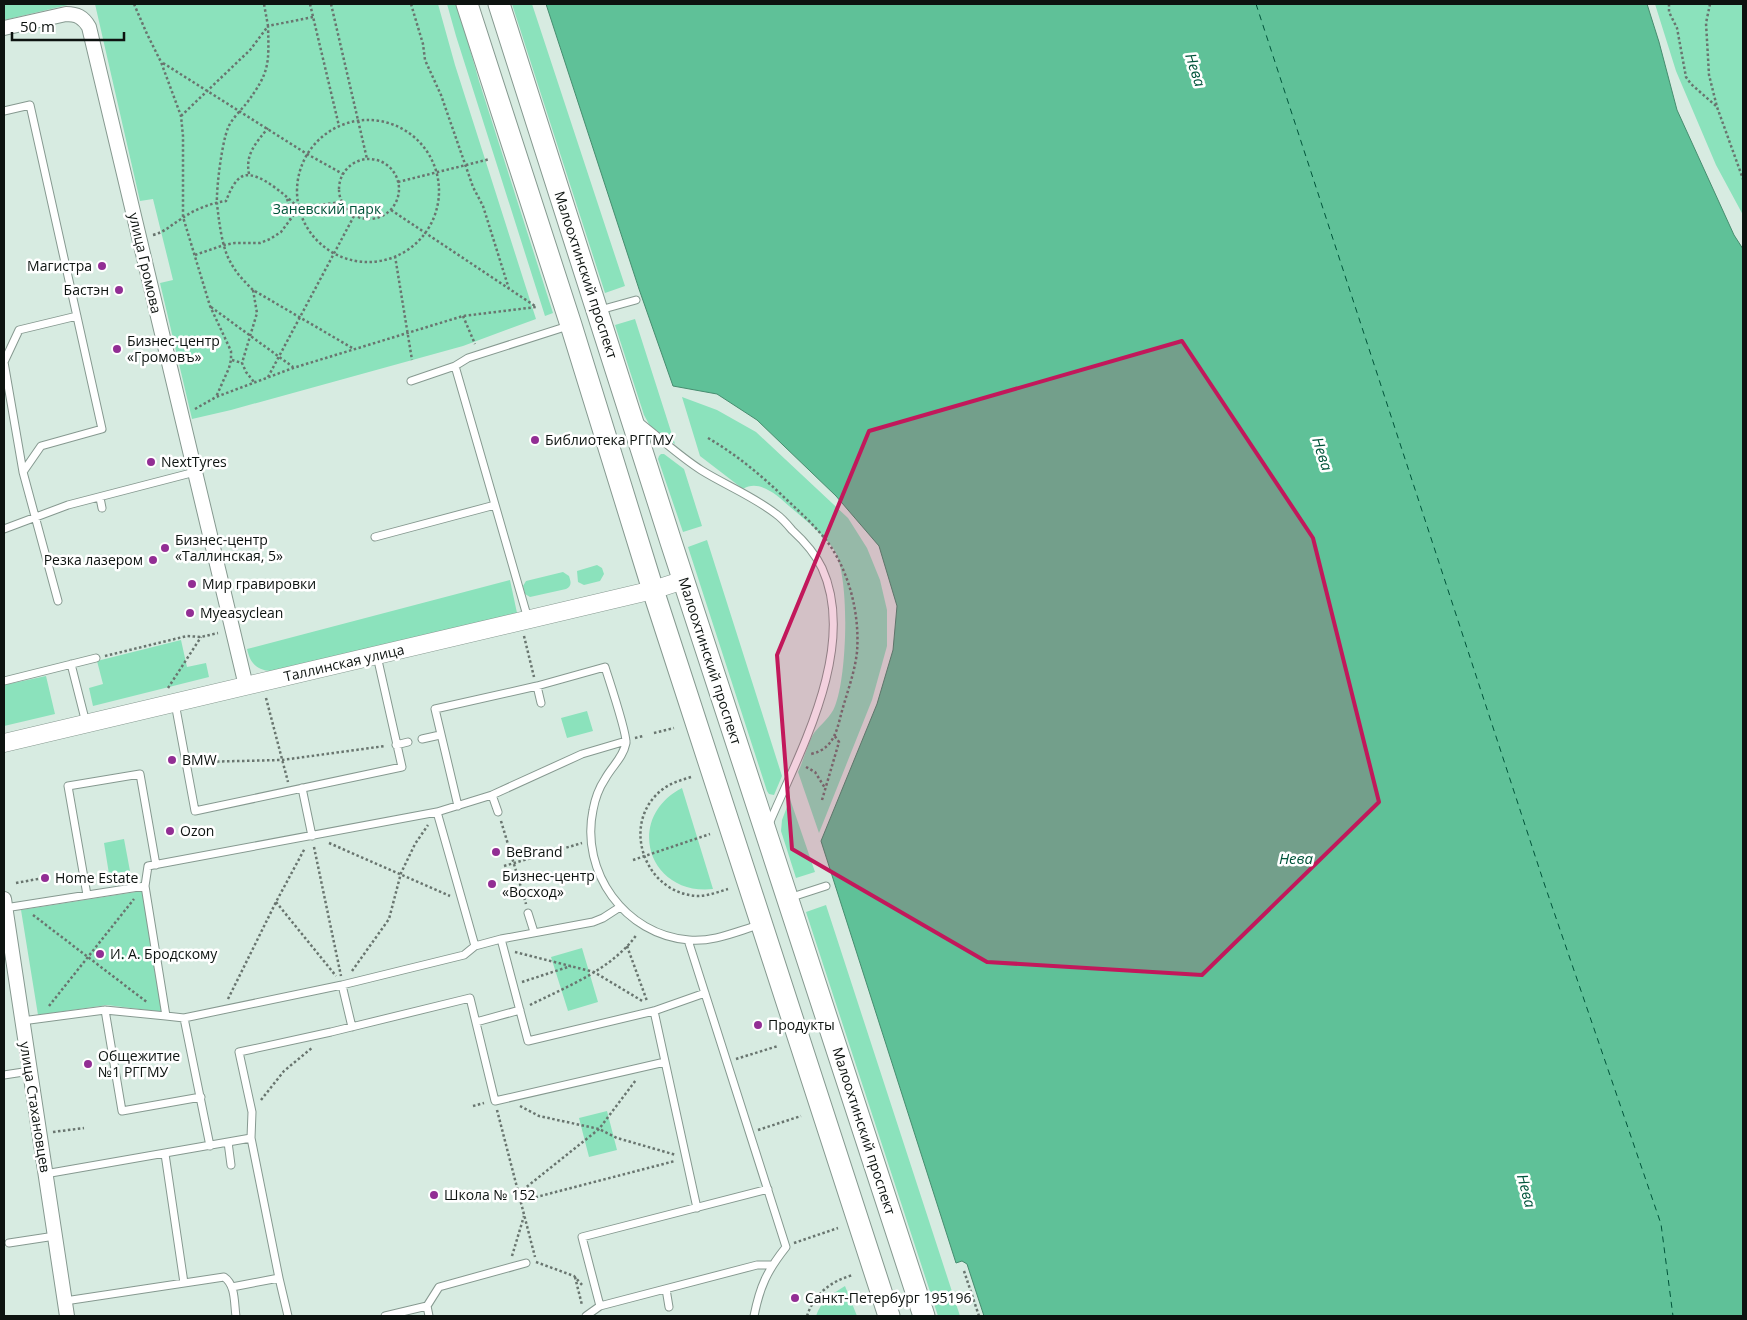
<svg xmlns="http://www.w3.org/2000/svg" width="1747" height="1320" font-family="'Open Sans',sans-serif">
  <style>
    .green { fill: #8be2bc }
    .water { fill: #5fc198; stroke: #468d6f }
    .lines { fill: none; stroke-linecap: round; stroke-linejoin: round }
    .ferry { stroke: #00543a; stroke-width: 1; stroke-dasharray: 6 5; stroke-linecap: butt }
    .service-casing { stroke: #869990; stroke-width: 9 }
    .minor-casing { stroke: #869990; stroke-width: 16 }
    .tertiary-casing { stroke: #869990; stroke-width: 19 }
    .primary-casing { stroke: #869990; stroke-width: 23 }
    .path { stroke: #69756f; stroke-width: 2.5; stroke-dasharray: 2.5 2.5; stroke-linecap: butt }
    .service { stroke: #fff; stroke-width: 7 }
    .minor { stroke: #fff; stroke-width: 14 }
    .tertiary { stroke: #fff; stroke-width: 18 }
    .primary { stroke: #fff; stroke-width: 21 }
    .marked { fill: #c2185b; fill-opacity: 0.2; stroke: #c2185b; stroke-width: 4; stroke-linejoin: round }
    .poi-dot { fill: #922e94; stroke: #fff; stroke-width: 2 }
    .labels { text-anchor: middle; stroke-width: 5; stroke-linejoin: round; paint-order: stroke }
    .park-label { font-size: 14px; fill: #00543a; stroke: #fff }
    .street-label { font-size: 14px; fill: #0d1310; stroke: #fff }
    .poi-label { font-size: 14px; fill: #0d1310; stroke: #fff; text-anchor: start }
    .water-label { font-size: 15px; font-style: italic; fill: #00543a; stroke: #fff }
  </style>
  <rect width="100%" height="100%" fill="#d7ebe1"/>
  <path class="green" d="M4,4H72L4,20Z
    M95,4H438L455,65L536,319L463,346L231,410L192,419L160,283L173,280L153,199L140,201Z
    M447,4H457L479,81L553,313L545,316L456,36Z
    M512,4H532L625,286L605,293Z
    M1655,4H1743V215L1716,165L1676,71Z
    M635,319L675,444L650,426L644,415L615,325Z
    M682,397L717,410L756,432L848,518L867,548L880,580L887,610V646L872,700L819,833L798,772C803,762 809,740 814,733C821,724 831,717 835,706C847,677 851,574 833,548C822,533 803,518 789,506C777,495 759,479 743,489L700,456Z
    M661,454H664L684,469L702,526L683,532L658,459L659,456Z
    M707,540L782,776L774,795L769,794L767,791L688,547Z
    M597,565L602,568L604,574L600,581L584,585L578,582L577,571Z
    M563,572L569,576C571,582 572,586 566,589L530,597L525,594L523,586L526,581Z
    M510,580L517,613L270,671C255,669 250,662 247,649Z
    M181,640L187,667L206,663L209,677L93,706L89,688L103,684L97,661Z
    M46,676L55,714L4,726V685Z
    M587,711L593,731L567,738L561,718Z
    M682,788L713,889C648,896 624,818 682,788Z
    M790,799L815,872L796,878L781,831L782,820Z
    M124,839L130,871L109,874L104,843Z
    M142,891L163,1012L107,1005L38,1015L21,910Z
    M826,905L960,1316H938L806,912Z
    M582,948L598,1002L568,1011L551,957Z
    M607,1111L617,1150L589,1157L579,1118Z
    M845,1286L857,1316H816C821,1301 832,1294 845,1286Z"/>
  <path class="water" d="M546,4H1647L1659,42L1677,110L1734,235L1743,249V1316H984L967,1264L962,1261L956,1263L821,841L877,704L893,650L897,606L879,546L836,496L757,420L717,394L673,386L639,289Z"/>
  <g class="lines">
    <path class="ferry" d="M1256,4L1543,880L1661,1224L1673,1316"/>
    <g class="service-casing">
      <path id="service" d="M4,111L30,105L102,429L41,446L23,472L58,601
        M600,310L636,300
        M411,381L455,366
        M638,421C659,437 679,456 701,470C725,485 753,496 776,514C782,518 787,524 792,530C804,541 815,553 822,568C858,647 800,751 769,824
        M23,472L4,362L19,330L77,316
        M100,498L102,508
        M4,529L68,505L195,472
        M375,537L495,505
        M528,619L455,366L468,358L568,326
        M71,664L86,723
        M4,681L96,658
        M537,686L541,703
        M175,703L195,811L402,767L377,656
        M422,739L440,735
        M396,745L408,742
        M302,788L312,836
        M492,795L498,812
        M458,806L435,709L537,686L605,667C609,680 627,733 626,743C623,758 612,766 605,779C599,788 595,799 593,810C580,872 625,935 689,940C714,942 735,932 759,925
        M437,812L475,946
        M87,895L68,786L140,774L156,865
        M789,898L826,886
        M620,907L603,918L593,922L501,939L475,946L464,955L342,985L184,1018L166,1016L145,886L148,866L437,812L492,795L582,754L626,741
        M5,908L145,886
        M528,913L534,932
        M501,939L528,1041L654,1011L705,993
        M688,940L786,1247C767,1271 760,1286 754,1316
        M342,985L352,1027
        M105,1010L122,1111L201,1097
        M654,1011L697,1208
        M184,1018L210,1146
        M22,1021L105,1010L166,1016
        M476,1022L520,1010
        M4,1075L30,1071
        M228,1142L231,1165
        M165,1154L184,1283
        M45,1174L251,1138
        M9,1243L55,1236
        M279,1278L251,1138L252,1112L239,1052L331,1032L470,998L495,1101L665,1062
        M232,1287L279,1278L288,1316
        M666,1289L669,1307
        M65,1301L224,1277C236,1285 234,1304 236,1316
        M427,1306L439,1287L526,1263
        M600,1306L582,1237L768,1189
        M385,1316L427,1306L429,1316
        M586,1316L600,1306L757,1265H772"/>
    </g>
    <g class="minor-casing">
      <path id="minor" d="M4,28L66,14C77,14 83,17 89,27L246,686
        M4,899L67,1316"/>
    </g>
    <g class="tertiary-casing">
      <path id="tertiary" d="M4,743L653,590L684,580"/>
    </g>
    <g class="primary-casing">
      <path id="primary" d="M467,4L571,325L653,590L889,1316
        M499,4L671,542L924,1316"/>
    </g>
    <path class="path" d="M134,4L147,34L161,62L181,116L183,136V217L210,306L231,351V360L229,368L216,397
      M310,4L339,126
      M331,4L367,159
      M411,4L423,44L425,60L441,95L473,187L483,206L509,289
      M1669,4V12L1677,28L1686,77L1691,84L1716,106
      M1710,4L1706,23L1709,75L1717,107L1743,179
      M313,17L268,26C269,64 270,72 246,104C240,111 231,120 228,128C222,142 216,189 217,204C219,221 222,249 231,263C236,273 245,282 253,290L354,349
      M163,63L307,154L343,174
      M181,116L250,50L268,26L264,4
      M297 191a71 71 0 1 1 142 0a71 71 0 1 1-142 0Z
      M339 189a30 30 0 1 1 60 0a30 30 0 1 1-60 0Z
      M249,174C245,154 256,143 268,128
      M398,182L490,159
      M287,199L291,209L290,220
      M391,210L535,306
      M153,235C165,232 171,225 181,219C193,210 211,203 226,201C229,193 235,179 243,176C259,170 288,198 299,208
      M195,255L224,245L235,243H260L270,239L281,232L299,208L341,202
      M395,256L412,360
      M253,290L257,313L242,363L246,372L254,382
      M211,307L293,367
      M463,316L475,344
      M232,360L242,363
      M268,377L354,216
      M195,409L216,397L293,368L463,316L536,307
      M708,438C737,455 762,476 786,499C800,512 814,525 826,540C849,570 860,614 857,652C855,670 849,687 844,704C837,726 837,748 811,754
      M524,636L534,677
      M105,656L187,636L201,637L218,633
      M168,688L201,637
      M266,698L288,782
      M654,733L674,728
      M635,738L643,736
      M197,762L282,760L385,746
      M806,767L815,772L825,788
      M691,777C681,780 671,783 663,789C619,822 644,894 698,896C708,896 718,892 728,889
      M822,800L839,742L834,735
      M501,821L526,904
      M329,843L450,896
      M314,847L341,976
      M633,860L710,834
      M504,866L582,843
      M16,883L43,878
      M276,902L336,976
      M33,915L148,1003
      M627,946L647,1001
      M515,952L594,972L644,1002
      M352,971L389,919L401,873L415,844L428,825
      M522,982L571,966
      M228,999L276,902L305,848
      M530,1005C566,987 613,969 637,934
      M49,1006L134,899
      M736,1059L778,1046
      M261,1100L284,1071L313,1047
      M473,1106L484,1103
      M520,1106L539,1116L599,1129L617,1138L676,1155
      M497,1110L535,1257
      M758,1130L801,1116
      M53,1132L84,1128
      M519,1193L599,1129L636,1080
      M521,1201L675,1161
      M794,1243L838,1228
      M512,1256L524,1216
      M536,1262L574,1276L583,1286
      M964,1271L979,1316
      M575,1277L582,1305
      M807,1316C814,1294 831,1281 853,1275"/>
    <use href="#service" class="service"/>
    <use href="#minor" class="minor"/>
    <use href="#tertiary" class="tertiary"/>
    <use href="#primary" class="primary"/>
  </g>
  <path class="marked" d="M1182,341L1313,538L1379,802L1202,975L987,962L792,849L777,655L869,431Z"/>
  <g class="poi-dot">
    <circle cx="102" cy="266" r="5"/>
    <circle cx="119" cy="290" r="5"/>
    <circle cx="117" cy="349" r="5"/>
    <circle cx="535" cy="440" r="5"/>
    <circle cx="151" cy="462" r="5"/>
    <circle cx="165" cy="548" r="5"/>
    <circle cx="153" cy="560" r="5"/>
    <circle cx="192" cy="584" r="5"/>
    <circle cx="190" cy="613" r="5"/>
    <circle cx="172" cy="760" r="5"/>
    <circle cx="170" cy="831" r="5"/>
    <circle cx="496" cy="852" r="5"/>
    <circle cx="45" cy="878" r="5"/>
    <circle cx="492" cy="884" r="5"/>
    <circle cx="100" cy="954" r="5"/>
    <circle cx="758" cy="1025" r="5"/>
    <circle cx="88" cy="1064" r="5"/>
    <circle cx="434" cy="1195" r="5"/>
    <circle cx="795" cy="1298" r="5"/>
  </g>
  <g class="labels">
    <g class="park-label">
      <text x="327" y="214">Заневский парк</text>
    </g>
    <g class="street-label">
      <text transform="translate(145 263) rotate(77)" y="5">улица Громова</text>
      <text transform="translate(586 275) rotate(72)" y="5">Малоохтинский проспект</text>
      <text transform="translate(710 661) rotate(72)" y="5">Малоохтинский проспект</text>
      <text transform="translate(344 663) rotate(-13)" y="5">Таллинская улица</text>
      <text transform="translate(35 1107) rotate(81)" y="5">улица Стахановцев</text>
      <text transform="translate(864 1131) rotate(72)" y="5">Малоохтинский проспект</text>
    </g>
    <g class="poi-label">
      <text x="92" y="271" text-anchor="end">Магистра</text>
      <text x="109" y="295" text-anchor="end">Бастэн</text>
      <text x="127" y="346">Бизнес-центр<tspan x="127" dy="16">«Громовъ»</tspan></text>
      <text x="545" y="445">Библиотека РГГМУ</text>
      <text x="161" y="467">NextTyres</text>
      <text x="175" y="545">Бизнес-центр<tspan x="175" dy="16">«Таллинская, 5»</tspan></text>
      <text x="143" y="565" text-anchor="end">Резка лазером</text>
      <text x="202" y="589">Мир гравировки</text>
      <text x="200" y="618">Myeasyclean</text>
      <text x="182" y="765">BMW</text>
      <text x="180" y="836">Ozon</text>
      <text x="506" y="857">BeBrand</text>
      <text x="502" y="881">Бизнес-центр<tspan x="502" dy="16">«Восход»</tspan></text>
      <text x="55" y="883">Home Estate</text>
      <text x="110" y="959">И. А. Бродскому</text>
      <text x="768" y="1030">Продукты</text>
      <text x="98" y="1061">Общежитие<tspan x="98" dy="16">№1 РГГМУ</tspan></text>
      <text x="444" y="1200">Школа № 152</text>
      <text x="805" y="1303">Санкт-Петербург 195196</text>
    </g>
    <g class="water-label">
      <text transform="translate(1195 70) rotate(72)" y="5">Нева</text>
      <text transform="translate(1322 454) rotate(72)" y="5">Нева</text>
      <text x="1296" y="864">Нева</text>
      <text transform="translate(1526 1191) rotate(75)" y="5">Нева</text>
    </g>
  </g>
  <rect width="1747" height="1320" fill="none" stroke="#0d1310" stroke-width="10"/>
  <path d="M12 32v8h112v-8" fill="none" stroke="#0d1310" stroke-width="2.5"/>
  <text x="20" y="32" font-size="15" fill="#0d1310" stroke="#ffffff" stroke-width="4" paint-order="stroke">50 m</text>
</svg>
